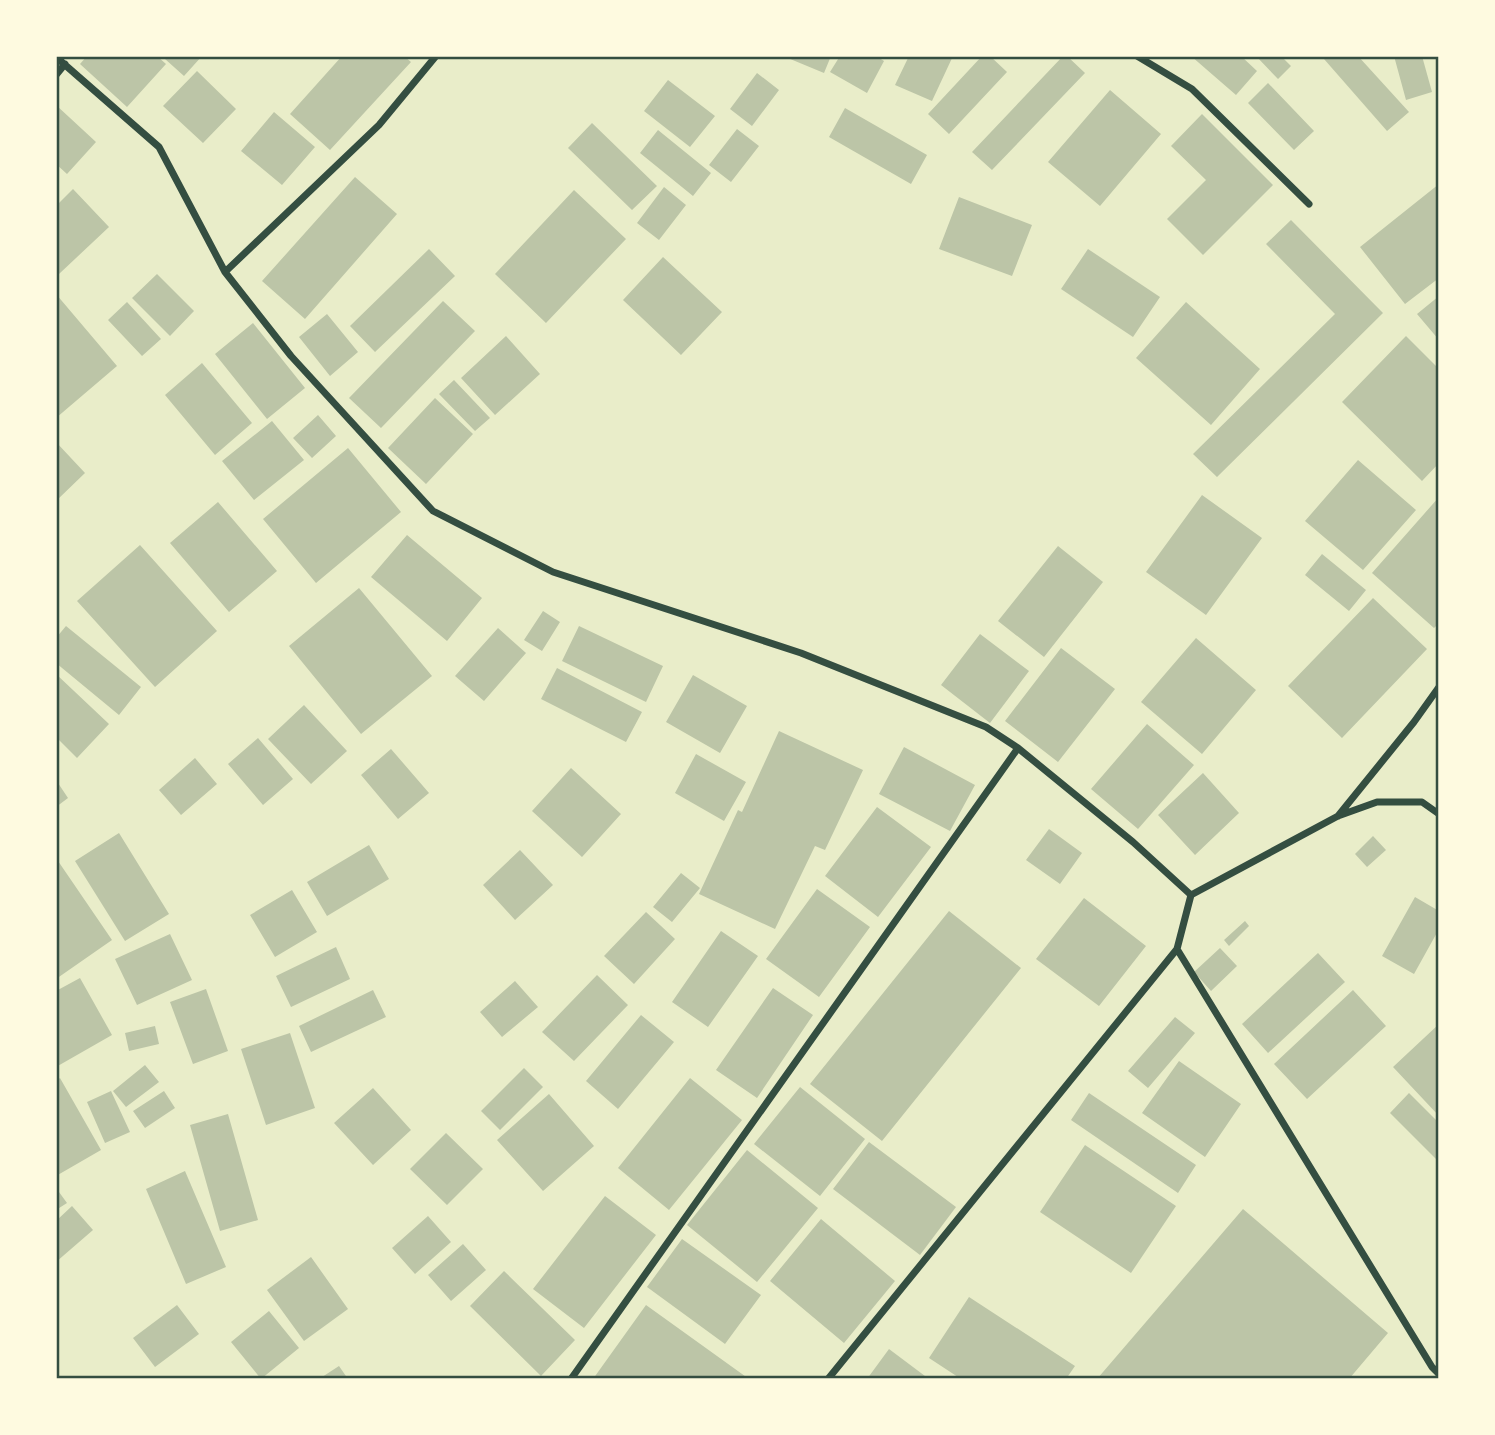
<svg xmlns="http://www.w3.org/2000/svg" width="1495" height="1435" font-family="'Golos Text',sans-serif">
  <style>
    .building { fill: #bcc5a7 }
    .lines { fill: none; stroke-linecap: round; stroke-linejoin: round }
    .minor { stroke: #344e41; stroke-width: 7 }
    .neatline { fill: none; stroke: #344e41; stroke-width: 2.5 }
  </style>
  <rect width="100%" height="100%" fill="#e9edc9"/>
  <path class="building" d="M87,56H157L166,64L127,107L80,64Z
    M168,56H202L184,76L165,59Z
    M342,56H404L411,62L330,150L290,114Z
    M783,56H831L824,73Z
    M840,56H876L884,61L867,93L830,72Z
    M909,56H953L932,101L895,85Z
    M982,56H990L1007,72L949,134L928,114Z
    M1063,56H1067L1085,73L992,170L972,152Z
    M1191,56H1241L1257,71L1236,95Z
    M1256,56H1281L1291,66L1278,79Z
    M1328,56H1358L1409,112L1387,131L1324,59Z
    M1394,56H1422L1432,92L1406,100Z
    M197,71L236,109L203,143L163,106Z
    M757,73L779,90L752,126L730,109Z
    M668,80L715,116L690,147L644,111Z
    M1268,83L1314,131L1294,150L1248,103Z
    M1110,90L1161,134L1100,206L1048,162Z
    M56,105L96,142L67,174L56,164Z
    M845,108L927,155L911,184L829,137Z
    M274,112L315,147L282,185L241,151Z
    M1202,114L1273,185L1203,255L1167,219L1206,180L1171,146Z
    M592,123L657,186L632,210L568,148Z
    M737,129L759,146L731,182L709,165Z
    M658,130L711,173L693,196L640,153Z
    M355,177L397,214L305,319L262,281Z
    M1439,184V278L1405,304L1360,247Z
    M664,187L686,205L659,240L637,223Z
    M73,189L109,227L59,274L56,271V206Z
    M574,190L626,239L546,323L495,274Z
    M959,197L1032,225L1012,276L939,249Z
    M1291,220L1383,313L1217,477L1193,454L1335,314L1266,244Z
    M429,249L455,276L375,352L350,326Z
    M1088,249L1160,297L1133,337L1061,289Z
    M663,257L722,312L681,355L623,300Z
    M157,274L194,311L170,336L132,298Z
    M56,294L117,366L56,418Z
    M1439,296V340L1417,314Z
    M443,301L475,331L381,428L349,398Z
    M127,302L161,339L142,356L108,320Z
    M1186,302L1260,369L1211,425L1136,358Z
    M327,314L358,352L330,376L299,337Z
    M253,323L305,388L267,419L215,354Z
    M506,336L540,374L495,415L461,378Z
    M1406,336L1439,369V463L1422,481L1342,402Z
    M202,363L252,423L215,455L165,395Z
    M454,380L490,418L475,431L439,394Z
    M435,398L473,434L426,484L388,448Z
    M318,415L336,436L312,458L293,438Z
    M272,421L304,460L254,500L222,461Z
    M56,442L85,473L56,501Z
    M348,448L401,512L316,583L263,519Z
    M1358,460L1416,510L1363,570L1305,521Z
    M1202,495L1262,538L1206,615L1146,572Z
    M1439,497V623L1434,628L1372,573Z
    M218,502L277,571L229,612L170,543Z
    M407,535L482,598L447,641L371,577Z
    M140,545L217,631L155,687L77,601Z
    M1058,546L1103,582L1044,657L998,621Z
    M1322,554L1366,590L1349,611L1305,575Z
    M359,588L432,676L361,734L289,646Z
    M1373,598L1427,649L1342,738L1288,686Z
    M543,611L560,622L542,651L524,640Z
    M66,626L141,687L119,715L56,663V638Z
    M579,626L663,666L646,702L562,661Z
    M498,628L526,653L484,701L455,676Z
    M980,634L1029,671L990,723L941,685Z
    M1196,638L1256,690L1202,754L1141,702Z
    M1061,648L1115,689L1058,762L1005,721Z
    M557,668L642,712L626,742L541,699Z
    M56,674L109,724L77,758L56,737Z
    M693,675L747,706L720,753L666,722Z
    M304,705L347,751L311,784L268,739Z
    M1147,724L1194,765L1138,829L1091,789Z
    M779,731L863,770L825,850L815,846L775,929L699,894L738,810L742,812Z
    M258,738L293,779L263,805L228,764Z
    M904,747L975,785L950,831L879,794Z
    M391,749L429,793L398,819L361,775Z
    M696,754L746,782L724,821L675,793Z
    M195,758L217,784L181,815L159,790Z
    M571,768L621,814L582,857L532,811Z
    M1203,773L1239,813L1195,855L1158,815Z
    M56,780L68,798L56,807Z
    M877,807L931,847L878,917L825,876Z
    M1049,829L1082,853L1060,884L1026,860Z
    M119,833L169,914L125,941L75,861Z
    M1373,836L1386,850L1367,867L1355,854Z
    M369,845L389,879L327,916L307,882Z
    M520,850L553,885L515,920L483,885Z
    M56,858L112,940L56,979Z
    M681,873L700,888L672,922L653,907Z
    M817,889L870,927L819,997L766,959Z
    M292,890L317,932L275,957L250,915Z
    M1415,897L1439,911V929L1414,974L1382,956Z
    M1084,898L1146,946L1099,1006L1036,959Z
    M949,911L1021,968L882,1141L810,1084Z
    M646,912L675,939L634,984L604,956Z
    M1245,921L1249,926L1229,946L1224,940Z
    M721,931L758,956L708,1027L672,1002Z
    M170,934L192,980L137,1005L115,959Z
    M336,947L350,979L291,1007L276,976Z
    M1220,948L1237,966L1211,991L1194,972Z
    M1318,953L1345,982L1268,1053L1242,1024Z
    M597,975L628,1005L574,1061L542,1032Z
    M80,978L112,1035L56,1067V991Z
    M515,981L538,1007L502,1037L480,1012Z
    M773,988L813,1015L757,1098L716,1070Z
    M206,989L228,1051L193,1064L170,1002Z
    M373,990L386,1017L311,1052L299,1026Z
    M1353,990L1386,1026L1307,1099L1274,1064Z
    M641,1015L674,1042L618,1109L586,1081Z
    M1175,1017L1195,1033L1148,1088L1128,1071Z
    M1439,1024V1116L1393,1067Z
    M155,1026L159,1044L129,1051L125,1033Z
    M290,1033L315,1108L266,1125L241,1049Z
    M1179,1061L1241,1104L1205,1157L1142,1113Z
    M145,1065L159,1082L126,1107L113,1091Z
    M524,1068L543,1087L500,1130L481,1111Z
    M60,1078L101,1150L56,1176V1081Z
    M690,1078L742,1120L669,1210L618,1168Z
    M800,1087L865,1139L820,1196L754,1144Z
    M373,1088L411,1130L373,1165L334,1123Z
    M111,1091L130,1132L105,1143L87,1102Z
    M164,1091L175,1108L145,1128L133,1111Z
    M1089,1093L1196,1165L1178,1193L1071,1120Z
    M1409,1093L1439,1123V1162L1390,1113Z
    M549,1094L594,1146L543,1191L497,1140Z
    M228,1114L258,1220L220,1231L190,1125Z
    M446,1133L483,1169L447,1205L410,1169Z
    M869,1142L956,1207L920,1255L833,1189Z
    M1085,1145L1176,1206L1131,1273L1040,1212Z
    M747,1150L818,1208L757,1282L687,1225Z
    M185,1171L226,1267L186,1284L146,1189Z
    M59,1192L67,1203L56,1210V1194Z
    M605,1196L656,1235L584,1328L533,1289Z
    M72,1206L93,1230L56,1262V1221Z
    M1243,1209L1388,1333L1349,1379H1097Z
    M428,1216L451,1242L415,1274L392,1248Z
    M821,1219L895,1281L844,1343L770,1281Z
    M682,1239L761,1295L725,1344L647,1287Z
    M463,1244L486,1270L451,1301L428,1275Z
    M311,1257L348,1309L304,1341L267,1290Z
    M504,1271L575,1340L541,1376L470,1306Z
    M969,1297L1075,1366L1066,1379H961L929,1358Z
    M177,1305L199,1334L155,1367L133,1338Z
    M646,1305L749,1379H593Z
    M269,1311L299,1348L261,1379L231,1342Z
    M889,1349L929,1379H867Z
    M339,1366L348,1379H319Z"/>
  <g class="lines">
    <path class="minor" d="M1137,56L1192,89L1309,204
      M56,57L159,147L225,272L291,356L433,511L553,572L801,653L986,727L1018,748L1133,842L1191,895L1338,816L1377,802H1422L1439,814
      M56,75L65,64
      M225,272L379,125L436,56
      M1338,816L1414,722L1439,687
      M1177,949L1432,1367L1439,1374
      M571,1379L1018,748
      M828,1379L1177,949L1191,895"/>
  </g>
  <rect width="1495" height="1435" fill="none" stroke="#fefae0" stroke-width="116"/>
  <rect x="58" y="58" width="1379" height="1319" class="neatline"/>
</svg>
